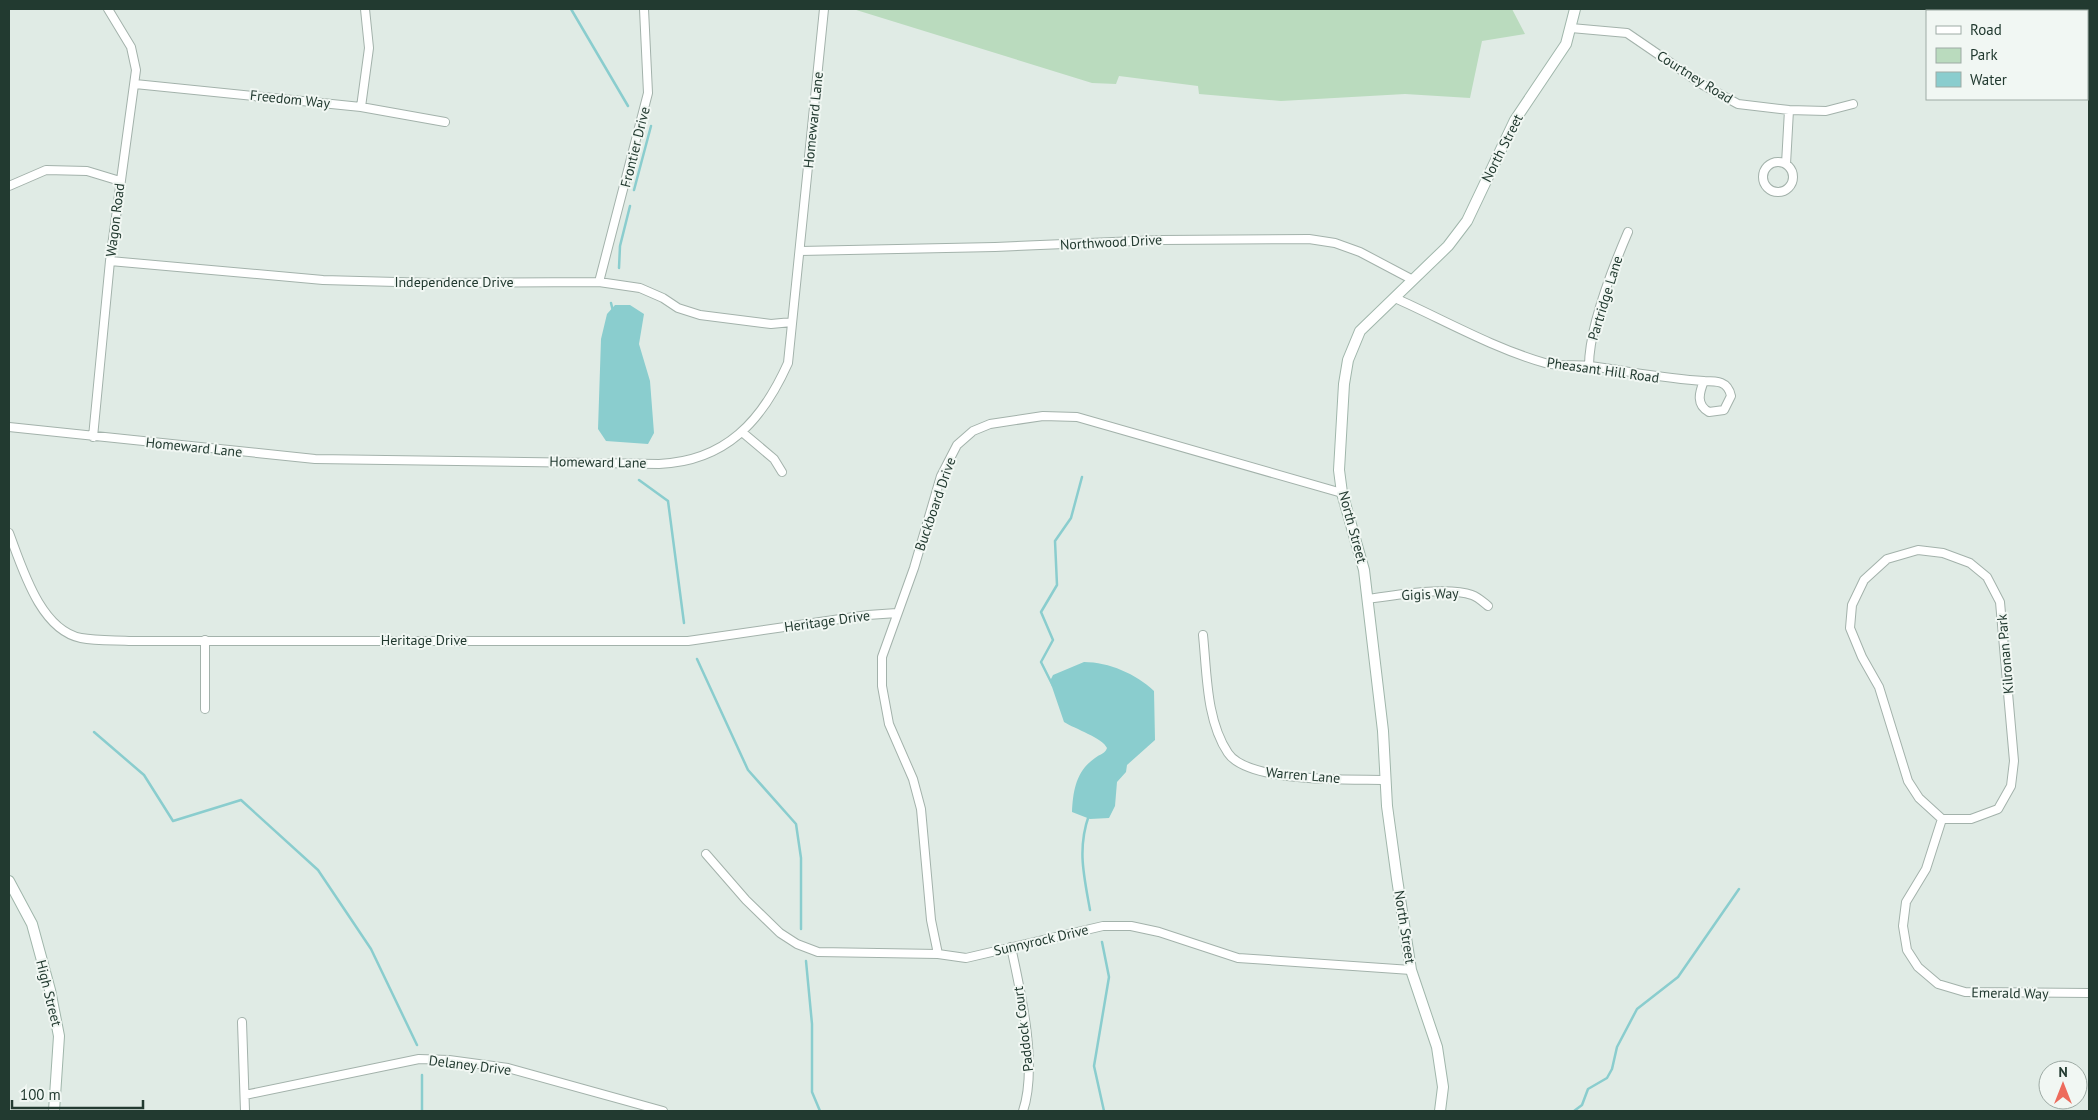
<svg xmlns="http://www.w3.org/2000/svg" width="2098" height="1120" font-family="'PT Sans',sans-serif">
  <style>
    .green { fill: #badbbe }
    .water { fill: #8acdce }
    .lines { fill: none; stroke-linecap: round; stroke-linejoin: round }
    .stream { stroke: #8acdce; stroke-width: 2.5 }
    .street-casing { stroke: #a3b2ab; stroke-width: 10 }
    .secondary-casing { stroke: #a0b6ab; stroke-width: 12 }
    .street { stroke: #fff; stroke-width: 8 }
    .secondary { stroke: #fff; stroke-width: 10 }
    .labels { text-anchor: middle; stroke-width: 4; stroke-linejoin: round; paint-order: stroke }
    .street-label { font-size: 14px; fill: #223a30; stroke: #f1f7f3 }
  </style>
  <rect width="100%" height="100%" fill="#e0ebe5"/>
  <path class="green" d="M853,9H1512L1525,34L1482,41L1470,98L1405,94L1281,101L1199,94L1198,86L1119,76L1116,84L1092,83Z"/>
  <path class="water" d="M615,305H630L644,314L639,344L650,381L654,433L648,444L606,441L598,429L601,339L607,314Z
    M1084,662C1109,662 1136,674 1154,691L1155,740L1127,765L1126,772L1117,782L1115,806L1109,818L1090,819L1072,812C1073,791 1076,771 1095,758C1100,754 1105,754 1107,748C1103,738 1075,729 1064,722L1050,681L1053,675Z"/>
  <g class="lines">
    <path class="stream" d="M571,9L628,106
      M634,190L651,126
      M619,268L620,246L630,206
      M611,303L613,311
      M639,480L668,501L684,623
      M697,659L748,770L796,824L801,858V929
      M1053,686L1041,662L1053,640L1041,612L1057,585L1055,541L1071,518L1082,477
      M94,732L144,775L173,821L241,800L318,870L371,949L417,1045
      M1089,815C1077,849 1084,876 1090,910
      M1102,942L1109,977L1094,1066L1104,1111
      M806,961L812,1024V1092L820,1111
      M422,1075V1111
      M1574,1111L1582,1105L1588,1089L1607,1078L1612,1069L1617,1047L1637,1009L1678,977L1739,889"/>
    <g class="street-casing">
      <path id="street" d="M1571,28L1627,33L1703,85L1738,104L1789,110L1826,111L1853,104
        M135,84L361,107L445,122
        M361,107L369,48L365,9
        M1763 177a15 15 0 1 1 30 0a15 15 0 1 1-30 0Z
        M1786,164L1789,110
        M9,186L46,170L87,171L120,181
        M800,251L995,247L1161,240L1309,239L1335,243L1360,252L1413,280
        M110,261L323,280L433,283L599,282L640,288L663,298L678,308L700,315L771,324L792,322
        M599,282L648,93L644,9
        M1395,298C1444,320 1493,348 1545,363C1560,367 1575,364 1590,366C1628,371 1665,379 1704,381
        M1589,366C1589,329 1613,267 1628,232
        M1704,381C1717,381 1728,381 1731,396L1724,410L1709,412C1696,405 1699,393 1704,381Z
        M9,427L315,459L659,464C726,461 762,421 788,363L824,9
        M742,432L774,459L782,472
        M93,437L110,261L136,70L131,47L108,9
        M9,533C22,567 40,630 81,638C97,641 116,640 132,641H688L868,615L897,613
        M1918,550L1943,553L1970,563L1987,577L2000,602L2014,761L2011,786L1998,809L1971,819H1942L1919,798L1908,781L1879,687L1862,657L1850,628L1852,605L1864,580L1887,559Z
        M1368,599C1394,595 1448,586 1472,595C1478,597 1483,602 1488,606
        M1203,635C1207,673 1206,720 1228,753C1248,783 1350,779 1385,780
        M205,640V709
        M1942,819L1926,869L1906,902L1903,926L1907,950L1918,967L1938,984L1965,992L2089,993
        M706,854L746,900L780,933L797,944L818,952L938,954L966,958L1103,926H1131L1159,932L1238,958L1411,970
        M1011,947C1021,993 1038,1066 1023,1111
        M938,954L931,920L921,809L913,779L889,724L882,686V657L914,568L941,476L957,445L973,431L990,424L1043,416L1077,417L1342,493
        M242,1022L245,1111
        M245,1095L419,1059L449,1060L508,1068L663,1111"/>
    </g>
    <g class="secondary-casing">
      <path id="secondary" d="M9,881L32,924L50,990L59,1036L54,1111
        M1440,1111L1443,1087L1437,1047L1411,970L1397,879L1387,806L1383,731L1364,570L1342,493L1339,470L1344,384L1348,360L1360,331L1448,246L1467,221L1515,120L1566,44L1575,9"/>
    </g>
    <use href="#street" class="street"/>
    <use href="#secondary" class="secondary"/>
  </g>
  <g class="labels">
    <g class="street-label">
      <text transform="translate(1695 77) rotate(32)" y="5">Courtney Road</text>
      <text transform="translate(290 99) rotate(6)" y="5">Freedom Way</text>
      <text transform="translate(813 120) rotate(-84)" y="5">Homeward Lane</text>
      <text transform="translate(635 147) rotate(-76)" y="5">Frontier Drive</text>
      <text transform="translate(1502 148) rotate(-63)" y="5">North Street</text>
      <text transform="translate(115 220) rotate(-83)" y="5">Wagon Road</text>
      <text transform="translate(1111 242) rotate(-3)" y="5">Northwood Drive</text>
      <text x="454" y="287">Independence Drive</text>
      <text transform="translate(1605 298) rotate(-73)" y="5">Partridge Lane</text>
      <text transform="translate(1603 370) rotate(8)" y="5">Pheasant Hill Road</text>
      <text transform="translate(194 447) rotate(6)" y="5">Homeward Lane</text>
      <text transform="translate(598 462) rotate(1)" y="5">Homeward Lane</text>
      <text transform="translate(935 504) rotate(-71)" y="5">Buckboard Drive</text>
      <text transform="translate(1353 527) rotate(75)" y="5">North Street</text>
      <text transform="translate(1430 594) rotate(-2)" y="5">Gigis Way</text>
      <text transform="translate(827 621) rotate(-8)" y="5">Heritage Drive</text>
      <text x="424" y="645">Heritage Drive</text>
      <text transform="translate(2005 654) rotate(-95)" y="5">Kilronan Park</text>
      <text transform="translate(1303 775) rotate(5)" y="5">Warren Lane</text>
      <text transform="translate(1405 927) rotate(81)" y="5">North Street</text>
      <text transform="translate(1041 940) rotate(-13)" y="5">Sunnyrock Drive</text>
      <text transform="translate(49 993) rotate(76)" y="5">High Street</text>
      <text transform="translate(2010 993) rotate(1)" y="5">Emerald Way</text>
      <text transform="translate(1023 1029) rotate(-97)" y="5">Paddock Court</text>
      <text transform="translate(470 1065) rotate(7)" y="5">Delaney Drive</text>
    </g>
  </g>
  <rect width="2098" height="1120" fill="none" stroke="#223a30" stroke-width="20"/>
  <rect x="1926" y="10" width="162" height="90" fill="#f1f7f3" stroke="#9eaba5"/>
  <rect x="1936" y="26" width="25" height="8" fill="#ffffff" stroke="#9eaba5"/>
  <text x="1970" y="35" font-size="15" fill="#223a30">Road</text>
  <rect x="1936" y="48" width="25" height="15" fill="#badbbe" stroke="#9eaba5"/>
  <text x="1970" y="60" font-size="15" fill="#223a30">Park</text>
  <rect x="1936" y="72" width="25" height="15" fill="#8acdce" stroke="#9eaba5"/>
  <text x="1970" y="85" font-size="15" fill="#223a30">Water</text>
  <g transform="translate(2063 1085)"><circle r="24" fill="#f1f7f3" stroke="#9eaba5"/>
  <path d="M0-4L9 19L0 12L-9 19Z" fill="#ed6b5c"/>
  <text y="-8" font-size="14" font-weight="bold" text-anchor="middle" fill="#223a30">N</text>
  </g>
  <path d="M12 1100v8h131v-8" fill="none" stroke="#223a30" stroke-width="2.5"/>
  <text x="20" y="1100" font-size="15" fill="#223a30" stroke="#f1f7f3" stroke-width="4" paint-order="stroke">100 m</text>
</svg>
